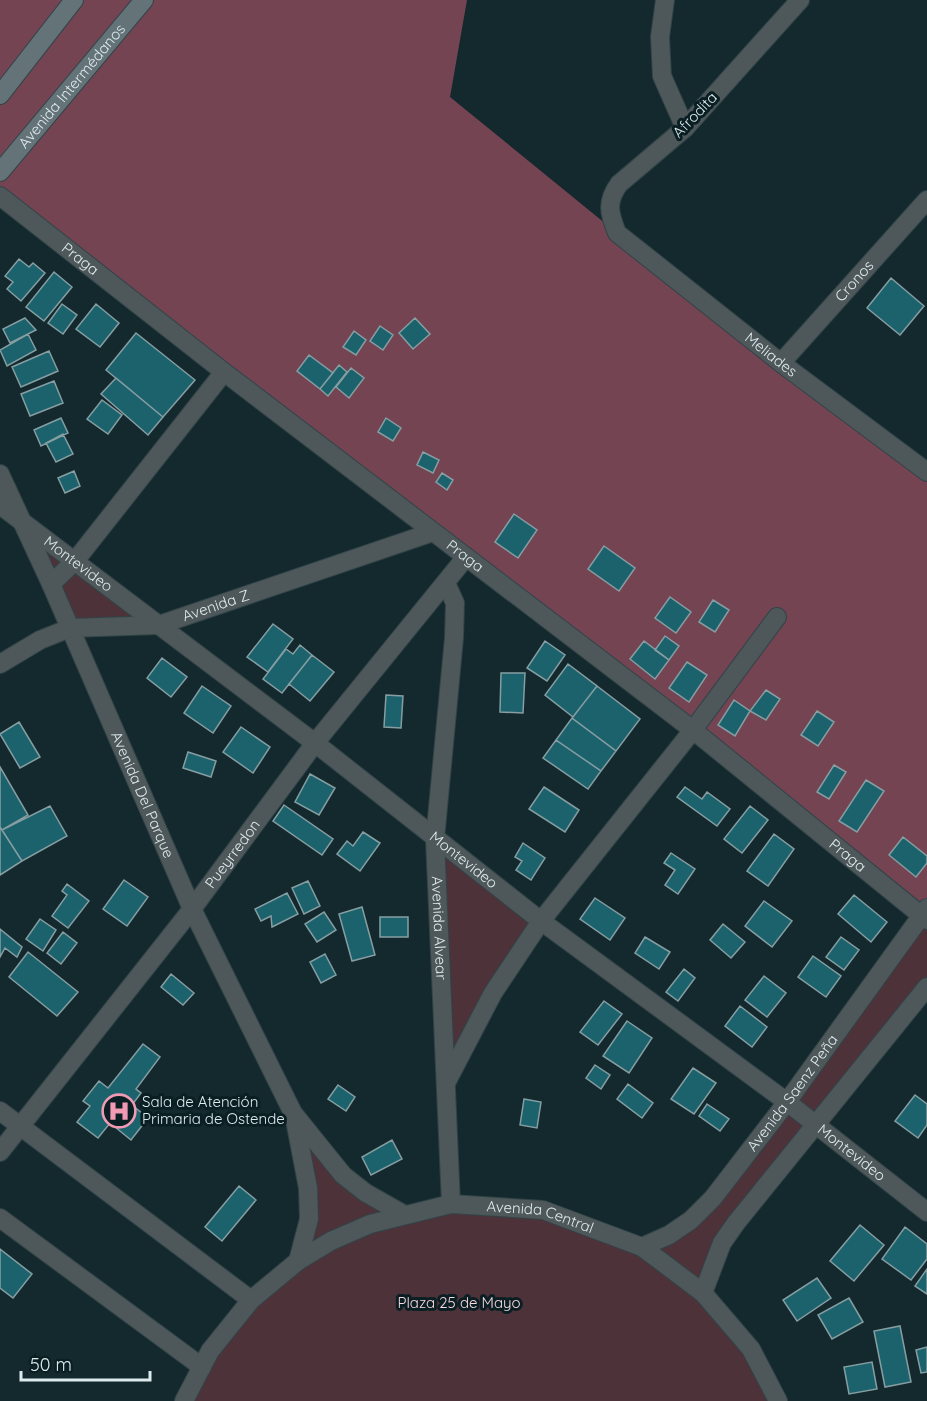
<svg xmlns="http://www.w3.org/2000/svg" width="927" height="1401" font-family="Quicksand,sans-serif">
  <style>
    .green { fill: #4e323a }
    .forest { fill: #754453 }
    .building { fill: #1c626d; stroke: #869ea2; stroke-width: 1.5 }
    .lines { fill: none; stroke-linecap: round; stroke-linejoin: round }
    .street-casing { stroke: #304448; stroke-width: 20 }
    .secondary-casing { stroke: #304448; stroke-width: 20 }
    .street { stroke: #4e5759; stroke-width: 18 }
    .secondary { stroke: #647377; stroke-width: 18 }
    .labels { text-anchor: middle; stroke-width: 6; stroke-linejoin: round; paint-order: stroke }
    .street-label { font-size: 15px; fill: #deebee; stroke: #0a1f23 }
    .poi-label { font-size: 15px; fill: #deebee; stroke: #0a1f23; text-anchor: start }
    .park-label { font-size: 15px; fill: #fbd9e1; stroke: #0a1f23 }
  </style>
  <rect width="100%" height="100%" fill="#14292d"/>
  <path class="green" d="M0,474L23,524L159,625L70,628L23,524L0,505Z
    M435,839L541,921L446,1083Z
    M927,903V987L736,1223L703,1293L779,1401H185L229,1327L298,1261L309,1219L293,1113L343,1175L403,1214L451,1204L543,1210L642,1247L691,1220Z"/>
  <path class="forest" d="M0,0H467L450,97L617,233L927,475V920L0,195Z"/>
  <path class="building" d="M19,259L29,267L33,263L45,273L21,301L7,289L13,282L5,276Z
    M54,272L72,287L44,321L26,307Z
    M891,278L924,306L900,335L867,308Z
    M62,304L77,315L63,334L48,323Z
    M96,304L119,323L100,347L76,329Z
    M25,318L36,330L10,343L3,329Z
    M415,318L430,334L413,349L399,333Z
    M380,326L393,335L383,350L370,341Z
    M354,331L366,340L356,355L343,347Z
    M136,333L195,380L163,417L106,370Z
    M28,334L36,350L7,366L0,350Z
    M49,351L58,371L21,387L12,367Z
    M309,355L333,373L320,389L297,371Z
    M339,365L347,372L328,396L320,389Z
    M351,368L364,378L349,398L336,387Z
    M116,378L163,417L148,435L101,394Z
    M54,381L63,403L30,416L21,394Z
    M102,400L122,415L108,434L87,419Z
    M61,418L68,433L41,446L34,430Z
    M386,418L401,428L393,441L378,432Z
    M63,434L73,454L56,462L46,443Z
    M423,452L439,460L433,473L417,465Z
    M74,471L80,486L65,493L58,478Z
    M442,473L453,480L447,490L436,482Z
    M514,514L537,530L518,558L495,542Z
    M604,546L635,568L619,591L588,569Z
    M670,597L691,612L676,633L655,618Z
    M713,600L729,610L715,632L699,622Z
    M273,624L293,639L268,672L247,657Z
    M665,636L679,646L669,660L655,650Z
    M545,641L565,655L547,681L527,668Z
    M644,641L669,660L655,679L630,659Z
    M300,645L312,655L282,693L263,679L286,649L293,654Z
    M312,655L334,672L310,701L289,684Z
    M162,658L187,677L171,697L147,678Z
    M687,662L707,675L689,702L669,688Z
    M568,664L597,686L573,717L545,695Z
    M501,673H525L523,713L500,712Z
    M202,686L231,706L213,733L184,713Z
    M597,686L640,719L616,751L572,718Z
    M766,690L780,699L766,720L750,711Z
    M386,695L403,696L401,728L384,727Z
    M734,700L750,711L735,736L718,725Z
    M817,711L834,722L818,746L801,735Z
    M572,718L616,751L601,771L556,740Z
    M19,722L40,757L20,768L0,734Z
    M241,727L270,747L253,773L223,752Z
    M556,740L601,771L588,789L543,758Z
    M188,752L216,761L211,777L183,768Z
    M834,765L846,772L829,799L817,792Z
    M0,767L28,815L2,830L0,827Z
    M310,774L335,788L319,815L295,802Z
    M866,780L884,791L857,832L839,821Z
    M544,787L579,810L565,832L529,809Z
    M685,787L702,799L707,792L730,809L717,826L677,797Z
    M284,805L333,839L322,855L273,821Z
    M50,806L67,836L22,861L2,830Z
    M750,806L768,820L742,853L724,839Z
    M0,827L22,861L0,875Z
    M363,832L380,843L360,871L337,854L347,841L353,846Z
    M774,834L794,849L768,886L747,871Z
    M903,837L927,856V863L916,877L889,855Z
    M523,843L545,858L531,880L516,870L522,861L515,857Z
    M671,853L695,869L678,894L665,885L675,870L664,863Z
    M124,880L148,897L127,926L103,909Z
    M308,881L320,906L304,914L292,888Z
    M67,884L89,901L68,928L52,916L67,895L62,891Z
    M287,893L298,914L272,927L271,916L261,921L255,909Z
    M854,895L887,922L871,942L838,914Z
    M595,898L625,918L610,940L580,919Z
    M764,901L792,921L772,947L745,926Z
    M362,907L375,955L352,961L339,914Z
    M324,912L336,930L317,942L305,924Z
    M380,917H408V937H380Z
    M40,919L56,930L43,951L26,939Z
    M723,924L745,942L731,958L710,940Z
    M0,929L22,947L17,957L5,948L0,957Z
    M63,932L77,943L61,964L47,953Z
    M645,937L670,952L659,969L635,953Z
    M841,937L859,950L844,970L826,957Z
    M28,952L78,992L57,1016L9,977Z
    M325,954L336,975L321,983L310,962Z
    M813,956L841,976L826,997L798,977Z
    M684,969L695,978L678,1001L666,992Z
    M171,974L194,993L183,1005L161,987Z
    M764,976L786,993L767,1017L745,1000Z
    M604,1001L622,1014L598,1045L580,1032Z
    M740,1006L767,1027L752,1047L725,1026Z
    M627,1021L652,1038L629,1073L603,1056Z
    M143,1044L160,1057L136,1089L141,1093L132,1105L148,1118L131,1140L110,1123L98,1138L77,1122L90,1106L83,1101L99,1081L108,1088Z
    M595,1065L610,1075L601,1089L586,1078Z
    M693,1068L716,1083L694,1114L671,1099Z
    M628,1084L653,1103L642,1118L617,1099Z
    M338,1085L355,1097L346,1111L328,1099Z
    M915,1095L927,1104V1125L918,1138L895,1121Z
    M524,1099L541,1102L537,1128L520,1125Z
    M707,1104L729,1119L720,1131L699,1116Z
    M392,1140L402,1159L371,1175L362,1157Z
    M239,1186L256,1200L222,1241L205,1227Z
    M860,1225L884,1245L854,1281L830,1261Z
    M905,1227L927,1244V1259L911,1280L882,1259Z
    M0,1249L32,1274L13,1298L0,1288Z
    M927,1269V1294L915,1286Z
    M817,1278L831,1298L797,1321L783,1300Z
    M849,1298L863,1322L832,1339L818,1315Z
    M900,1326L911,1382L885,1387L874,1331Z
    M927,1347V1372L921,1373L916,1350Z
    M872,1362L877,1389L849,1394L844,1367Z"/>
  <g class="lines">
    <g class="street-casing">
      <g id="street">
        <path d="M665,0L660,37L662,76L685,128"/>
        <path id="s1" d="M800,0L685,128L619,184C606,202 609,213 617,233L781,363L927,472"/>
        <path id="s2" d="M0,196L224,372L693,730L927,920"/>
        <path id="s3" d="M781,363L927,200"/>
        <path id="s4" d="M0,474L51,584L192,909L293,1113L343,1175L366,1193L403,1214"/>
        <path id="s5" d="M0,505L315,743L541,921L787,1102L927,1212"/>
        <path id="s6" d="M446,583L455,603L454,638L435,839L451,1204"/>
        <path d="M51,584L75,561L224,372"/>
        <path id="s7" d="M0,664L40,640L70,628L159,625L433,532"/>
        <path d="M447,1081L493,993L541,921L693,730L777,617"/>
        <path d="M0,1111L251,1300"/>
        <path d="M294,1115L308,1188L309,1219L298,1261"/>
        <path id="s8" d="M0,1152L192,909L315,743L466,557"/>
        <path d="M0,1218L202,1367"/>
        <path id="s9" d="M642,1247L669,1235L691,1220L713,1198L787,1102L927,908"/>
        <path d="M703,1293L722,1243L736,1223L927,987"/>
        <path id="s10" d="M184,1401L210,1351L251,1300L298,1261L331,1241L370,1224L451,1204L543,1210L642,1247L703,1293L751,1349L778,1401"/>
      </g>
    </g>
    <g class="secondary-casing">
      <g id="secondary">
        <path d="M0,95L74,0"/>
        <path id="s11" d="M0,172L144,0"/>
      </g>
    </g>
    <use href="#street" class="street"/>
    <use href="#secondary" class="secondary"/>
  </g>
  <defs>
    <g id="hospital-ring" transform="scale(1.725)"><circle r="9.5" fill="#0a1f23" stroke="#f19ab3" stroke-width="1.5"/><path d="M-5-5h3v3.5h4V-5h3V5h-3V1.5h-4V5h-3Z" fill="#f19ab3"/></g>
  </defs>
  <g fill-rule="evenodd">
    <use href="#hospital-ring" x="119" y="1111"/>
  </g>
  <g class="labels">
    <g class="street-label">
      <text dy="5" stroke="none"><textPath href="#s11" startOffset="112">Avenida Intermédanos</textPath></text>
      <text transform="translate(695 115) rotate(-46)" y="5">Afrodita</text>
      <text dy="5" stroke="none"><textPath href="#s2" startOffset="102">Praga</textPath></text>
      <text dy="5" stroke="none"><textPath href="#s3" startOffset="110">Cronos</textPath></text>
      <text dy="5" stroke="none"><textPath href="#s1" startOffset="507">Meliades</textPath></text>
      <text dy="5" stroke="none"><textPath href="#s2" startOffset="588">Praga</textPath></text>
      <text dy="5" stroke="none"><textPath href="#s5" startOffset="98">Montevideo</textPath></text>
      <text dy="5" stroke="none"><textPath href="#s7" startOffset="228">Avenida Z</textPath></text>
      <text dy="5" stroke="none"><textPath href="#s4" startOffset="351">Avenida Del Parque</textPath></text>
      <text dy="5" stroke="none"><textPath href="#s8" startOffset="378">Pueyrredon</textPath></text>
      <text dy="5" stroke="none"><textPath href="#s2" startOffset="1074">Praga</textPath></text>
      <text dy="5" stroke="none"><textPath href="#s5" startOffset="584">Montevideo</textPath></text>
      <text dy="5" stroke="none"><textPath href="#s6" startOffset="348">Avenida Alvear</textPath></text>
      <text dy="5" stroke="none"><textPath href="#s9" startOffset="219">Avenida Saenz Peña</textPath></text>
      <text dy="5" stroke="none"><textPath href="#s5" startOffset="1070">Montevideo</textPath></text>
      <text dy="5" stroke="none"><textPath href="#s10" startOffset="438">Avenida Central</textPath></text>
    </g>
    <g class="poi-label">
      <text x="142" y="1107">Sala de Atención<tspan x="142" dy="17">Primaria de Ostende</tspan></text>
    </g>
    <g class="park-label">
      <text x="459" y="1308">Plaza 25 de Mayo</text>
    </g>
  </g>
  <path d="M21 1371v9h129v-9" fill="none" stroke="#deebee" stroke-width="3"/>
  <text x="30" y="1371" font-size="18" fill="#deebee" stroke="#0a1f23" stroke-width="4.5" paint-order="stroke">50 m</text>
</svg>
